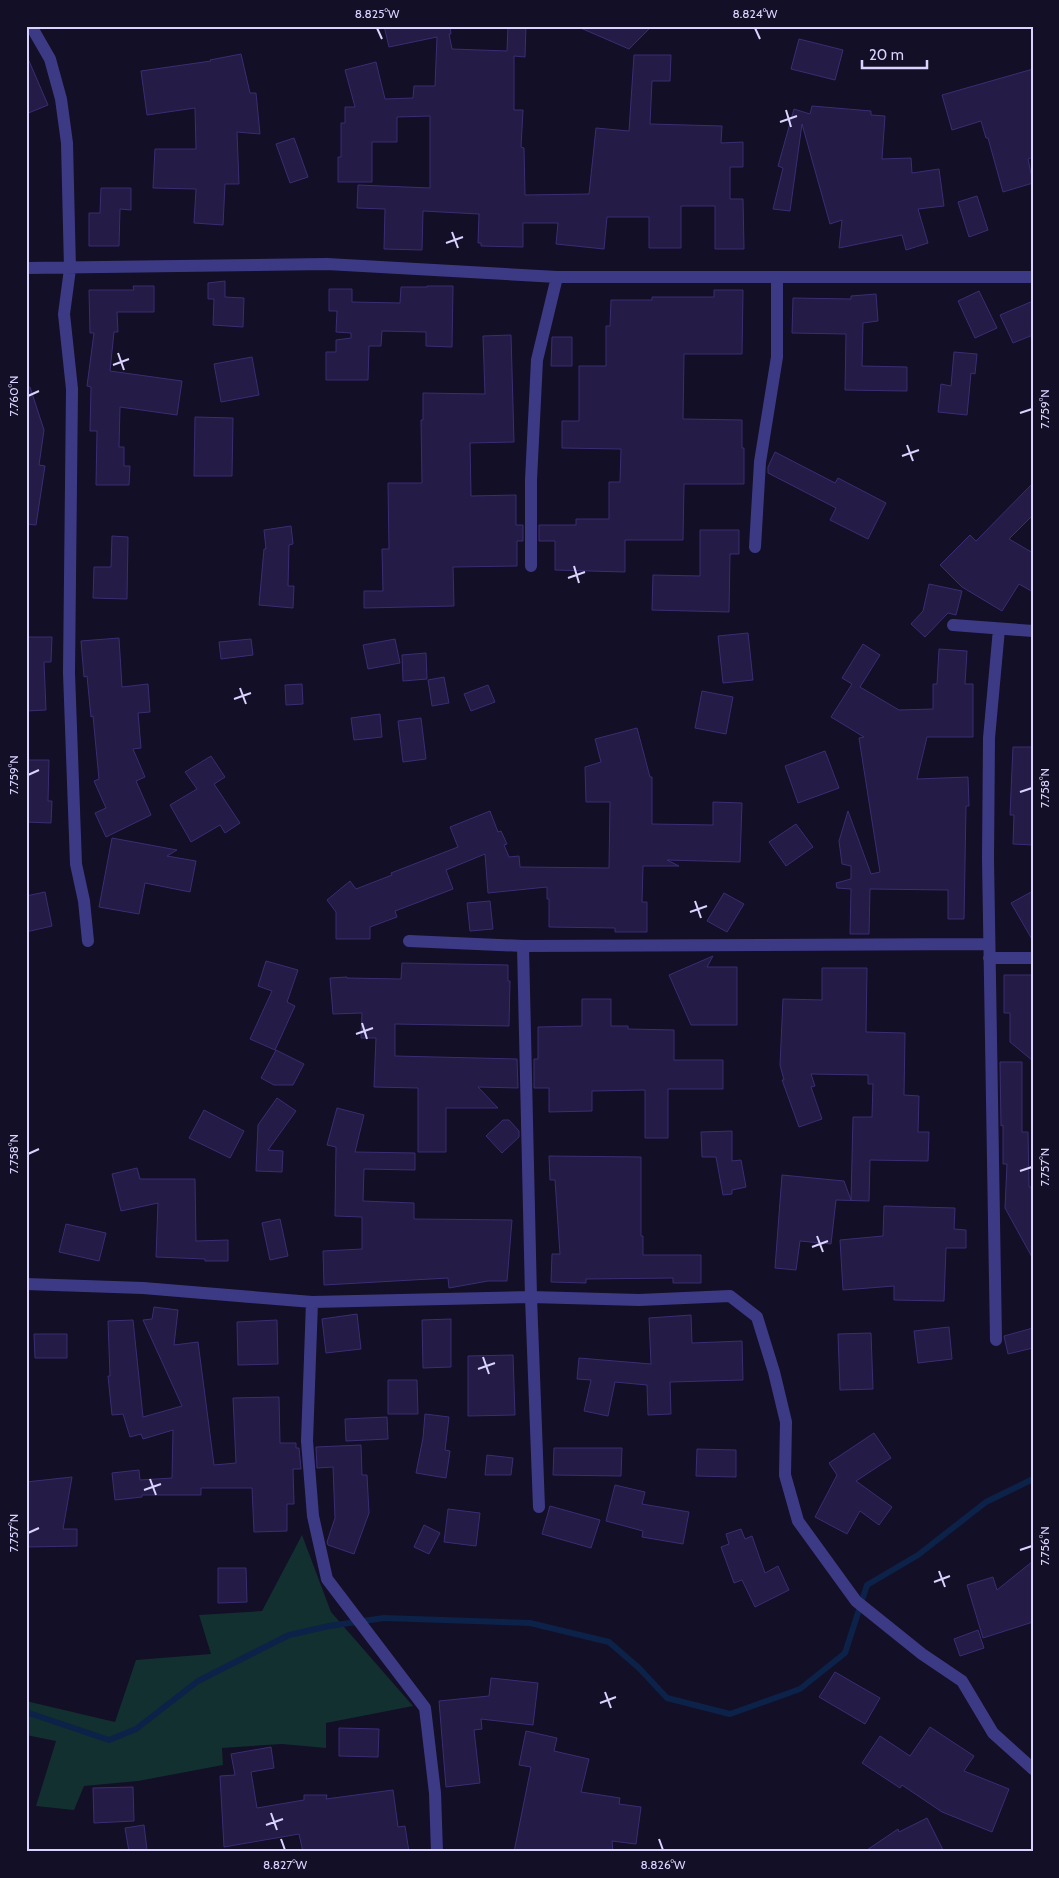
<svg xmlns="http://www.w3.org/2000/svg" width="1059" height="1878" font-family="Cabin,sans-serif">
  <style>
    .green { fill: #12302f }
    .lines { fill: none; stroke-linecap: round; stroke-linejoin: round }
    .stream { stroke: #0c2248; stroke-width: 6 }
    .building { fill: #241b47; stroke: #3b2d73 }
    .street { stroke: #3d3a85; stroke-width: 12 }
    .ticks { fill: none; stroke: #d9d4ff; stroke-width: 2 }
    .neatline { fill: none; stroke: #d9d4ff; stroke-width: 2 }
    .ticks-label { font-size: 12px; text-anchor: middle; fill: #d9d4ff }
  </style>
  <rect width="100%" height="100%" fill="#130f26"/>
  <path class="green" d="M302,1535L331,1612L413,1706L326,1723V1748L282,1744L222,1748L223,1765L138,1781L84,1786L74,1810L36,1806L56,1741L26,1735V1701L115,1722L136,1660L211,1654L199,1615L262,1611Z"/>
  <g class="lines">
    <path class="stream" d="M26,1712L109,1740L136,1729L198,1681L289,1635L329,1626L384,1618L530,1623L609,1642L639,1668L667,1698L730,1714L800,1689L845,1653L867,1585L918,1555L986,1502L1033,1479"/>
  </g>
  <path class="building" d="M384,26H450L451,34H449L452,49L507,51L508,26H526L525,57L514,56V110H523L521,147L524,148L525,195L589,194L596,128L629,131L634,55H671L670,81H652L650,124L722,126L721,143L743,142V167H730V199H743L744,249H715V206H681V248H649V217H607L604,249L556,244L558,223H523V247L481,246V243H478L479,214L423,211L422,250L384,249L385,209L357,208L358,185L430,188V116L397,117V142H372V182H338V157H341V123H345V107H355L345,70L376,62L385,99L413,98L414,86H435L437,37L389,47Z
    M576,26H652L629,49Z
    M799,39L843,50L835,80L791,69Z
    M26,54L48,105L26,114Z
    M241,54L250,93H256L260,134L237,132L239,184H225L223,225L194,223L196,189L153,188L155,149H196L195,108L147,115L141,71L211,61L210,60Z
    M1033,69V157L1028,159L1033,183L1003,192L988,138H986L981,121L952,130L942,95Z
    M812,106L871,111V115L885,116L882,159L911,158L912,173L939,169L944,206L918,209L928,243L906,250L902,235L839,248L842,220L830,224L802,124L790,211L773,209L783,168L778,166L794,109L810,114Z
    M294,138L308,177L290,183L276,144Z
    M101,188H131V210L120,209L119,246H89V213H100Z
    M977,196L988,230L969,237L958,202Z
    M225,281V297L244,298L243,327L213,325L214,299H208V283Z
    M133,286H154V312H117L118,332H114L110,371L182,381L177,415L120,407L119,447H124V466H130L129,485H96L97,431H90L91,387L87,386L94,333H90L89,290H134Z
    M427,286H453L452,347L426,346V332L382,331L381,346H369L368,380H326V352H336V340L351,338V333L336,332L337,311H329V289H352V302L400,303L401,287H427Z
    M714,290H743L742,354H684L683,419L742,420V448H744V484H684L683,540H625V572L555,570V541H539V525H576V519H609V482H620L621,449L562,448V421H579V366H606V326H610L611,300H652V297H714Z
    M979,291L997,328L975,338L958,301Z
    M876,294L878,321L863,323L862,366L907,367V391L845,390L846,334L792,333L793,298L851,299V296Z
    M1033,301V335L1013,343L1000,315Z
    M511,335L514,442L470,443L471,496L516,495V525H523V541H517V566L453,567L454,606L364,608V591H383L382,549H389L388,483H422L421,420H423V393L485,394L483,336Z
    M552,337H572V366H551Z
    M954,352L977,354L975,374L971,373L967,415L938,412L941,384L951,386Z
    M252,357L259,395L221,402L214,364Z
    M30,387L44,430L39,465L45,466L36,525L26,524V388Z
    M195,417L233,418L232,476H194Z
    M775,452L835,483L838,478L886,503L868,539L830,520L836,508L768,473V467Z
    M1033,483V515L1009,539L1033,553V592L1019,584L1002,611L962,587L940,565L970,535L976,541Z
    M291,526L293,544L289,545L288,586H294L293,608L259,605L264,549H266L264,530Z
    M700,530H739V554H730L729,612L652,610L653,575L700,576Z
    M112,536L128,537L127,599L93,598L94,567H111Z
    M929,584L962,591L956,615L948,613L925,637L911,624L923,611Z
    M748,633L753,680L723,683L718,636Z
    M26,637H52L51,662H44L46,710L26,711Z
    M119,638L122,687L148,684L150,712L138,713L141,748L133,749L145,777L136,781L151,815L106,837L95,813L106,808L94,781L99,779L93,716L91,717L87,676L84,677L81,641Z
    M251,639L253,655L221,659L219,642Z
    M395,639L400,663L368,669L363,645Z
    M863,644L880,655L860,687L899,710L933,709V684H937L939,649L967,651L965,684H973V737H927L917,779L968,777L969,806H966L964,919H948V890L870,889L869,934H850L851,889L837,888L836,883L851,879V866L842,864L839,841L848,811L871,874L880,872L859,738L864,737L831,717L852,684L842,678Z
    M426,653L427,679L403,681L402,655Z
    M444,677L449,703L432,706L428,680Z
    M302,684L303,704L286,705L285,685Z
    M488,685L495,702L471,711L464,694Z
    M702,691L733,697L726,734L695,728Z
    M380,714L382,737L354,740L351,718Z
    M421,718L426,759L403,762L398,721Z
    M637,728L650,777H652V824L713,825V802L742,803L740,862L667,860L679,866H643L642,902H647V932H615V928L549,927V899H547V887L488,893L485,854L446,870L453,889L395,911L397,917L370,927V939H336V912L327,900L350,881L356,889L392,875L391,873L458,847L450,827L490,811L498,832L501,831L507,844L504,845L509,857L519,856L520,867L609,868L610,802H586L585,767L601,762L595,739Z
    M1013,747H1033V845L1013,844L1014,815H1010Z
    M825,751L839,788L798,803L785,766Z
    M211,756L225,777L214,784L240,823L225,833L220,825L191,842L170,805L197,789L185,772Z
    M26,760H49L48,801H52L51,823L26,822Z
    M796,824L813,847L786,866L769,842Z
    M112,838L177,850L167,856L196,861L190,892L145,883L139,914L99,907Z
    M1033,891V941L1011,903Z
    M45,892L52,926L26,932V896Z
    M724,893L744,904L727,932L707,921Z
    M490,901L493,929L470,931L467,903Z
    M713,956L707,967H737V1025H691L669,975Z
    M266,961L298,970L287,1002L295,1006L275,1050L250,1039L272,991L258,986Z
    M402,963L508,965V981H510L509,1026L395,1024V1056L517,1059L518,1088L478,1087L498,1108H446V1152H418V1088L374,1087L376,1038H361L362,1013L333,1014L330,978L347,977V978L401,979Z
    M822,968H867L866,1032L905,1033L904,1095L919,1096L918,1132H929L928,1161L870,1160L869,1201L836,1200L831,1244L800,1241L796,1270L775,1268L782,1175L844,1181L851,1200L853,1117H872L873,1084H868V1075L811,1074L815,1086L811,1087L822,1119L799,1127L782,1080H784L780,1065L783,999L822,1000Z
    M1004,975H1033V1061L1010,1042V1013H1004Z
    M582,999H611V1026H628V1029L674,1030V1060H723V1089H668V1138H645V1090L592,1091V1111L549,1112V1088H534V1059H538V1027L582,1026Z
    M276,1050L304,1064L293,1085H274L261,1078Z
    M1000,1062H1022V1132H1028L1029,1187H1033V1259L1005,1208L1007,1164H1003V1125L1001,1126Z
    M277,1098L296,1111L268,1150L283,1151L282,1172L256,1171L258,1125Z
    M337,1108L364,1115L355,1152L415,1153V1170L364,1169L363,1201L414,1203V1219L512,1220L507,1281H488L449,1288L448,1278L324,1285L323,1251L362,1249V1217L335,1216L336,1147L327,1145Z
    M204,1110L244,1131L230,1158L189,1138Z
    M503,1120H509L519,1131V1137L502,1153L486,1136Z
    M732,1131V1161L741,1160L746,1187L732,1190V1194L723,1195L716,1157H702L701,1132Z
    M549,1156L641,1157V1236H643V1255H701V1283H673V1278L586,1279V1283L551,1282L552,1254H560L555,1180H550Z
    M137,1168L140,1179H195L196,1241L228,1240V1261H205V1259L156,1257L158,1203L121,1211L112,1174Z
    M884,1206L955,1208L954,1229L966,1230V1248H946L944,1301L894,1300V1286L843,1290L840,1240L883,1236Z
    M280,1219L288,1256L270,1260L262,1223Z
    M66,1224L106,1233L99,1261L59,1252Z
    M154,1307L178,1310L174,1345L198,1342L214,1465L236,1463L233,1398L279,1397L280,1443H296V1448H299L301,1469H293L294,1504H287V1531L254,1532L252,1488H201V1495H142V1497L115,1500L112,1473L139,1470L140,1480L172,1478L173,1430L143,1439L141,1434L130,1437L123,1414L112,1415L108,1376H110L108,1321L133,1320L143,1417L182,1406L143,1320L152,1319Z
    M357,1314L361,1349L326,1353L322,1319Z
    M691,1315L692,1343L742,1341L743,1380L670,1382L671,1414L648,1415L647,1385L615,1382L608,1416L584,1411L591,1380L577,1379L579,1358L651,1364L649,1318Z
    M451,1319V1367L423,1368L422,1320Z
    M277,1320L278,1364L238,1365L237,1322Z
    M949,1327L952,1359L918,1363L914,1331Z
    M1033,1328V1348L1008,1354L1004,1336Z
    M871,1333L873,1389L840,1390L838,1334Z
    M34,1334H67V1358H35Z
    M513,1355L515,1415L468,1416V1356Z
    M388,1380H417L418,1414H388Z
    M425,1414L449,1417L445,1450L450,1451L446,1478L416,1473L423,1438Z
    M387,1417L388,1439L346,1441L345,1419Z
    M874,1433L891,1458L856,1481L892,1507L879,1525L860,1511L847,1534L815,1517L837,1475L829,1463Z
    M361,1445L362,1475H367L369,1513L354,1554L328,1545L327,1542L335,1518L333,1467L317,1468L316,1447Z
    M554,1448H622L621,1476L553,1475Z
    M697,1449L736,1450V1477L696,1476Z
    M487,1455L513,1458L511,1475H485Z
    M72,1477L63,1529H77V1546L26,1547V1482Z
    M615,1485L645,1492L642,1504L689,1512L683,1544L642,1537L643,1531L606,1521Z
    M550,1506L600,1520L591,1548L542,1534Z
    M448,1509L480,1513L476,1546L444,1542Z
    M424,1525L440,1533L429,1554L414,1547Z
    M741,1529L745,1539L752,1536L765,1573L778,1566L789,1590L755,1607L742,1580L734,1583L721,1547L729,1544L726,1534Z
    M1033,1561V1622L983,1638L967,1585L993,1577L997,1590Z
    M218,1568H246L247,1602L218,1603Z
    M978,1630L984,1648L960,1656L954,1639Z
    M835,1672L880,1698L865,1724L819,1697Z
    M491,1678L538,1683L533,1725L481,1719L482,1729L474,1730L480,1783L446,1787L439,1701L489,1696Z
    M930,1727L974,1756L964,1771L1009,1789L992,1832L942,1812L902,1785L900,1788L862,1763L880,1736L910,1756Z
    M339,1728L379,1729L378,1757L339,1756Z
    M526,1731L557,1738L554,1751L589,1759L581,1792L620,1798L619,1804L641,1807L636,1844L612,1841L613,1852H514L531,1767L519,1765Z
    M271,1747L274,1768L251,1772L257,1808L304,1800V1795H327L326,1799L393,1790L398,1827L405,1826L409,1852H303L299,1834L224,1847L220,1776L235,1775L231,1754Z
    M133,1787L134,1821L94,1823L93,1788Z
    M927,1818L944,1852H864L898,1829L899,1832Z
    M144,1825L147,1850L129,1852L125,1828Z"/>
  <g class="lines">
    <path class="street" d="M31,26L50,59L61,99L67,143L70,269L64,314L72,389L69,673L76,864L84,901L88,941
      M26,268L327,264L557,277H1033
      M755,547L760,462L777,357V277
      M531,566V480L537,360L557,277
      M953,625L1033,631
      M409,941L523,946L989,944
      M523,946L531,1297L539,1507
      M989,958H1033
      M26,1284L143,1288L312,1302L531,1297L639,1300L730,1296L757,1317L774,1372L786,1422L785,1475L798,1521L856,1601L922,1654L962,1681L993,1733L1033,1769
      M312,1302L307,1441L313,1516L327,1579L425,1708L435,1793L437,1852
      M996,1340L988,859L989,738L999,629"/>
  </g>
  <path class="ticks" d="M377,28L382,39M755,28L760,39M786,110L791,127M780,122L797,116M452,232L458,248M446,243L463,237M118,353L124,370M113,365L129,359M28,396L39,391M1020,413L1032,409M907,445L913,461M902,456L919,450M574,566L579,583M568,578L585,572M240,688L246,704M234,699L251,693M28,775L39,770M1020,792L1032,788M695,901L701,918M690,912L707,906M362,1023L367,1039M356,1034L373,1028M28,1154L39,1149M1020,1171L1032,1167M817,1236L823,1252M812,1247L828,1241M483,1357L489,1374M478,1369L495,1363M150,1479L156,1495M144,1490L161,1484M28,1533L39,1528M1020,1550L1032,1546M939,1571L945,1587M934,1582L950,1576M605,1692L611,1708M600,1703L616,1697M271,1813L277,1830M266,1825L283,1819M281,1839L285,1850M659,1839L663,1850"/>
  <rect width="1059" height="1878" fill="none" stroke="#130f26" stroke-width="55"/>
  <path d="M862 60v8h65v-8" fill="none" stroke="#d9d4ff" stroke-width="2.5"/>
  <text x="869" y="60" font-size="15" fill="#d9d4ff" stroke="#130f26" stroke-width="4" paint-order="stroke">20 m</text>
  <rect x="28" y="28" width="1004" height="1822" class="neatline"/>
  <g class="ticks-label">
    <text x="377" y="18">8.825°W</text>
    <text x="755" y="18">8.824°W</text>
    <text transform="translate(14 396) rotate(-90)" y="4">7.760°N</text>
    <text transform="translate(1045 409) rotate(-90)" y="4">7.759°N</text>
    <text transform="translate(14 775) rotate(-90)" y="4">7.759°N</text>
    <text transform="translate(1045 788) rotate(-90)" y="4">7.758°N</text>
    <text transform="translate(14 1154) rotate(-90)" y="4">7.758°N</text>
    <text transform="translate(1045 1167) rotate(-90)" y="4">7.757°N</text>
    <text transform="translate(14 1533) rotate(-90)" y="4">7.757°N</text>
    <text transform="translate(1045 1546) rotate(-90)" y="4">7.756°N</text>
    <text x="285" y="1869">8.827°W</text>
    <text x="663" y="1869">8.826°W</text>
  </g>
</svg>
